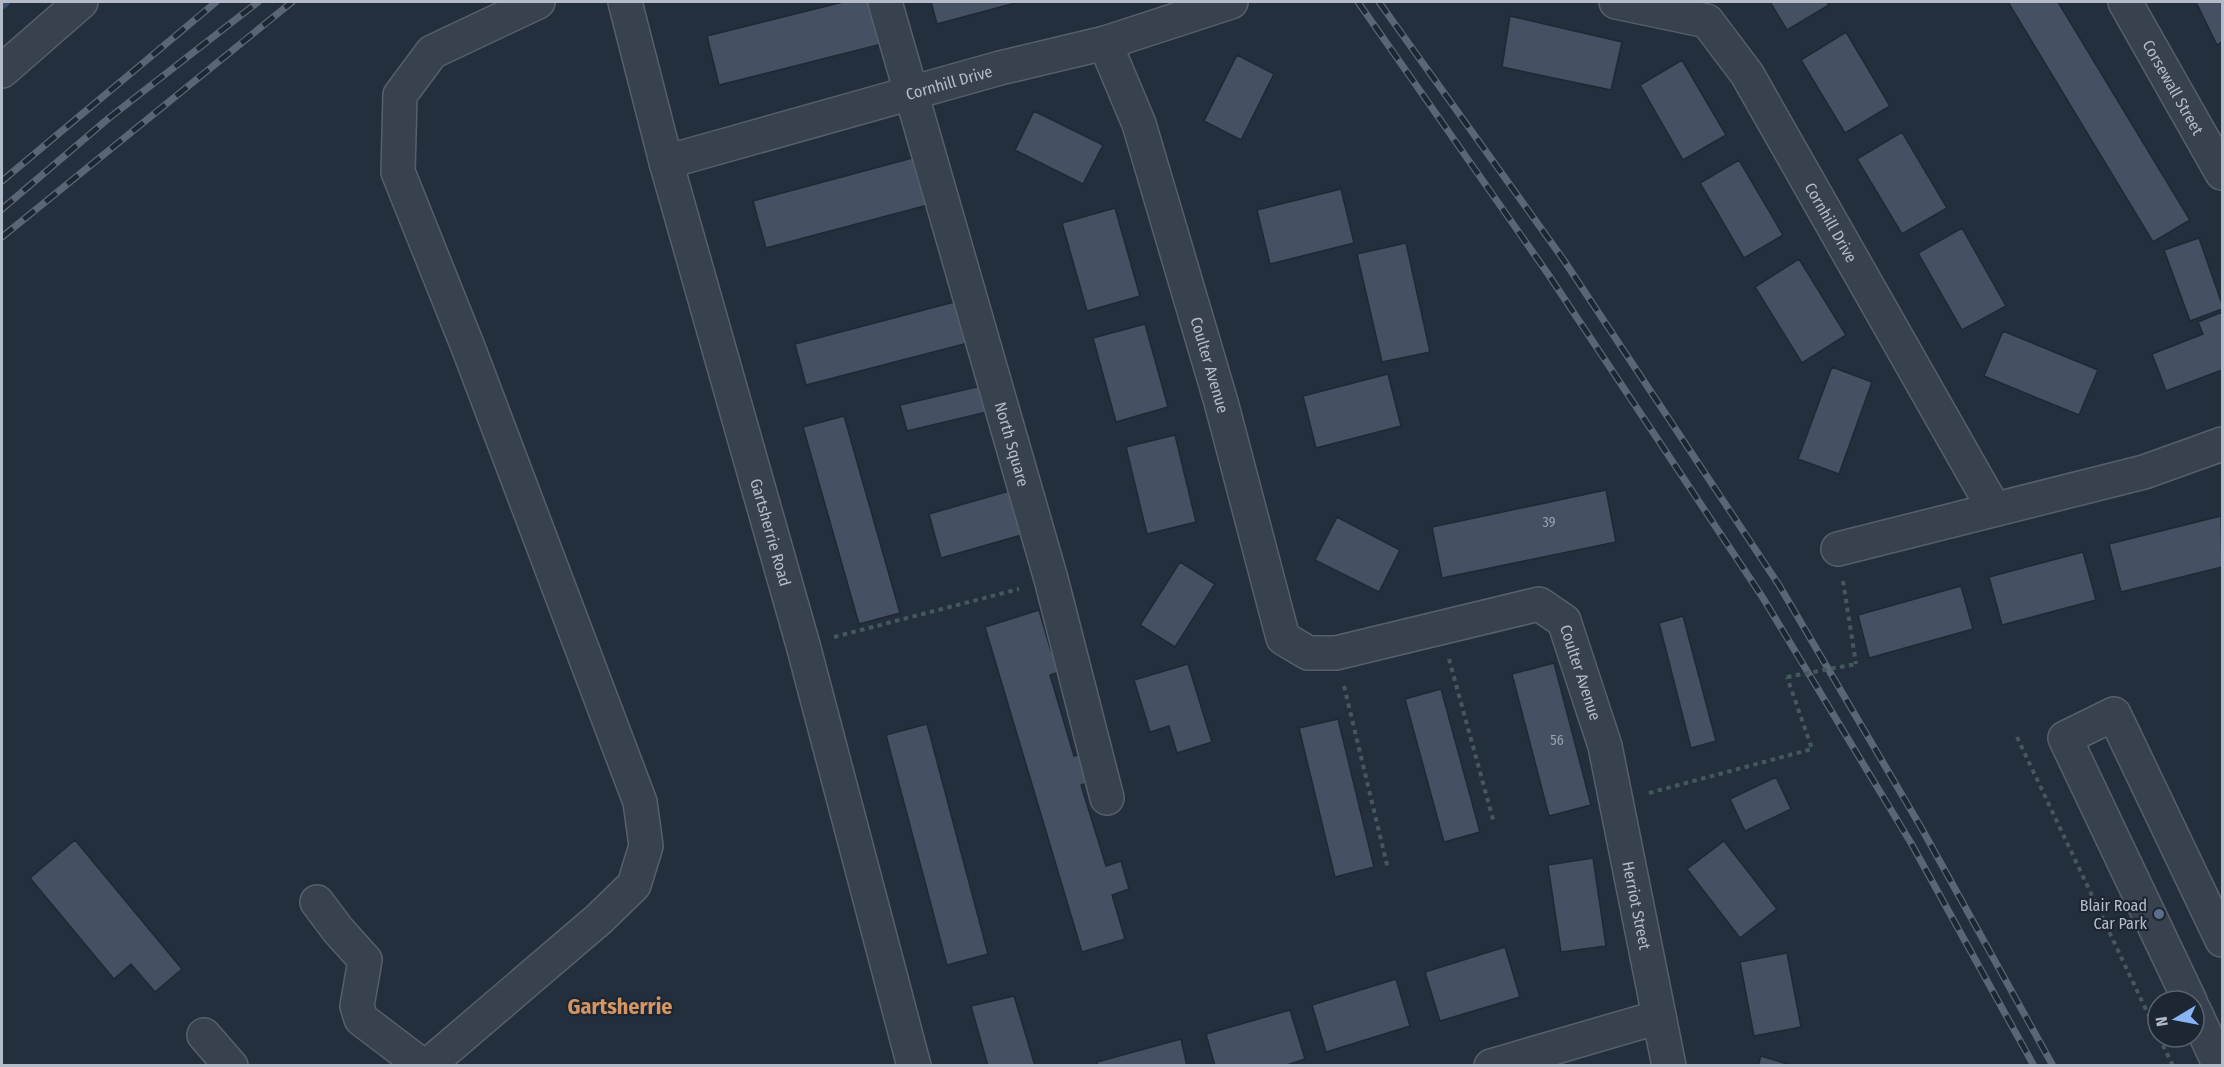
<svg xmlns="http://www.w3.org/2000/svg" width="2224" height="1067" font-family="'Fira Sans Condensed',sans-serif">
  <style>
    .lines { fill: none; stroke-linecap: round; stroke-linejoin: round }
    .stream { stroke: #394c67; stroke-width: 10 }
    .building { fill: #455162; stroke: #1f2835; stroke-width: 1.5 }
    .minor-casing { stroke: #565f6c; stroke-width: 36 }
    .path { stroke: #44595c; stroke-width: 4; stroke-dasharray: 4.5 4.5; stroke-linecap: butt }
    .minor { stroke: #38414e; stroke-width: 33 }
    .rail-casing { stroke: #5a6575; stroke-width: 7 }
    .rail { stroke: #1d2633; stroke-width: 4.5; stroke-dasharray: 14; stroke-linecap: butt }
    .path-bridge { stroke: #44595c; stroke-width: 4; stroke-dasharray: 4.5 4.5; stroke-linecap: butt }
    .service-dot { fill: #5c6f8a; stroke: #1d2633; stroke-width: 2 }
    .labels { text-anchor: middle; stroke-width: 4.5; stroke-linejoin: round; paint-order: stroke }
    .number-label { font-size: 14px; fill: #98a1af }
    .street-label { font-size: 16px; fill: #b4bcc9; stroke: #1d2633 }
    .poi-label { font-size: 16px; fill: #b4bcc9; stroke: #1d2633; text-anchor: end }
    .district-label { font-size: 22px; font-weight: bold; fill: #d59563; stroke: #1d2633 }
  </style>
  <rect width="100%" height="100%" fill="#242f3e"/>
  <g class="lines">
    <path class="stream" d="M2,4L5,2"/>
  </g>
  <path class="building" d="M843,2H871L882,44L719,85L707,36Z
    M931,2H1019L937,24Z
    M1770,2H1827L1829,5L1787,30Z
    M2008,2H2058L2190,220L2153,242Z
    M2196,2H2222V42L2217,45Z
    M1510,16L1622,42L1611,90L1502,67Z
    M1846,32L1890,106L1845,133L1801,60Z
    M1237,55L1274,74L1241,140L1204,121Z
    M1682,60L1726,135L1683,160L1640,85Z
    M1034,111L1103,145L1083,184L1015,150Z
    M1902,132L1947,208L1902,234L1857,159Z
    M916,157L928,205L766,248L753,201Z
    M1739,160L1783,235L1744,258L1700,183Z
    M1341,189L1354,243L1270,264L1257,210Z
    M1115,208L1140,296L1087,311L1062,223Z
    M1962,228L2006,306L1962,330L1918,253Z
    M2199,238L2222,304V309L2190,321L2164,250Z
    M1406,243L1430,352L1382,362L1357,254Z
    M1799,259L1846,335L1802,363L1755,287Z
    M958,301L968,343L806,385L795,344Z
    M2222,312V370L2166,391L2152,354L2203,334L2198,322Z
    M1145,324L1168,407L1116,422L1093,338Z
    M2003,331L2098,370L2079,415L1984,376Z
    M1832,367L1872,382L1839,474L1798,459Z
    M1388,374L1401,426L1316,448L1303,396Z
    M985,385L991,411L907,431L900,405Z
    M844,416L900,613L859,624L803,427Z
    M1175,435L1196,522L1147,534L1126,447Z
    M1606,490L1616,542L1442,578L1432,527Z
    M1009,491L1022,535L941,558L929,514Z
    M2221,516L2222,567L2121,592L2109,544Z
    M1337,517L1400,550L1379,592L1315,560Z
    M2083,552L2096,600L2002,625L1989,577Z
    M1180,562L1215,584L1175,647L1140,625Z
    M1961,586L1973,629L1869,658L1858,615Z
    M1039,610L1051,651L1062,647L1069,669L1050,675L1074,756L1089,752L1097,780L1081,785L1106,866L1121,861L1129,889L1112,895L1125,939L1082,952L985,627Z
    M1683,616L1716,741L1691,748L1659,623Z
    M1554,663L1591,805L1549,816L1512,674Z
    M1188,664L1212,742L1177,753L1169,726L1150,732L1134,680Z
    M1441,689L1480,832L1444,842L1405,699Z
    M1338,719L1374,867L1335,877L1299,728Z
    M927,724L988,954L947,965L886,735Z
    M1776,777L1791,809L1745,831L1730,799Z
    M75,840L182,969L155,992L131,964L114,979L30,878Z
    M1724,841L1777,909L1740,938L1687,869Z
    M1593,858L1606,946L1561,952L1548,865Z
    M1505,947L1520,997L1440,1021L1425,972Z
    M1787,953L1801,1027L1754,1036L1740,962Z
    M1396,979L1410,1026L1326,1052L1312,1005Z
    M1014,996L1035,1066H988L971,1006Z
    M1290,1010L1305,1059L1284,1066H1215L1206,1034Z
    M1181,1039L1187,1066H1098L1097,1062Z
    M1761,1056L1794,1066H1758Z"/>
  <g class="lines">
    <g class="minor-casing">
      <g id="minor">
        <path id="s1" d="M625,2L666,162L803,645L914,1066"/>
        <path id="s2" d="M885,2L1051,579L1107,798"/>
        <path id="s3" d="M1616,2L1707,21L1747,74L1994,509"/>
        <path id="s4" d="M2125,2L2222,173"/>
        <path id="s5" d="M1105,43L1139,124L1221,402L1283,638L1308,653H1336L1539,604L1564,621L1605,746L1669,1066"/>
        <path d="M2,71L81,2"/>
        <path id="s6" d="M666,162L1000,68L1105,43L1231,2"/>
        <path d="M1838,549L2144,472L2222,444"/>
        <path d="M317,902L338,930L365,960L357,1006L361,1019L423,1066"/>
        <path d="M2190,1001L2065,738L2114,714L2222,940"/>
        <path d="M2194,1010L2220,1066"/>
        <path d="M204,1035L231,1066"/>
        <path d="M427,1066L599,919L634,885L646,846L640,802L468,347L398,172L400,95L432,52L538,2"/>
        <path d="M1491,1066L1659,1017"/>
      </g>
    </g>
    <path class="path" d="M1843,581L1856,664
      M834,637L1019,589
      M1449,659L1494,823
      M1344,686L1388,869
      M2017,737L2158,1035
      M1649,793L1812,749L1787,677
      M2159,1037L2173,1066"/>
    <use href="#minor" class="minor"/>
    <g class="rail-casing">
      <path id="rail" d="M1358,2L1548,274L1763,598L1911,843L2034,1066
        M1379,2L1563,259L1779,585L1922,829L2053,1066
        M2,181L216,2
        M2,209L109,118L258,2
        M2,237L292,2"/>
    </g>
    <use href="#rail" class="rail"/>
    <path class="path-bridge" d="M1787,677L1856,664"/>
  </g>
  <circle class="service-dot" cx="2159" cy="914" r="6"/>
  <g class="labels">
    <g class="number-label">
      <text x="1549" y="527">39</text>
      <text x="1557" y="745">56</text>
    </g>
    <g class="street-label">
      <text dy="6" stroke="none"><textPath href="#s6" startOffset="294">Cornhill Drive</textPath></text>
      <text dy="6" stroke="none"><textPath href="#s4" startOffset="98">Corsewall Street</textPath></text>
      <text dy="6" stroke="none"><textPath href="#s3" startOffset="330">Cornhill Drive</textPath></text>
      <text dy="6" stroke="none"><textPath href="#s5" startOffset="339">Coulter Avenue</textPath></text>
      <text dy="6" stroke="none"><textPath href="#s2" startOffset="460">North Square</textPath></text>
      <text dy="6" stroke="none"><textPath href="#s1" startOffset="550">Gartsherrie Road</textPath></text>
      <text dy="6" stroke="none"><textPath href="#s5" startOffset="972">Coulter Avenue</textPath></text>
      <text dy="6" stroke="none"><textPath href="#s5" startOffset="1212">Herriot Street</textPath></text>
    </g>
    <g class="poi-label">
      <text x="2147" y="911">Blair Road<tspan x="2147" dy="18">Car Park</tspan></text>
    </g>
    <g class="district-label">
      <text x="620" y="1014">Gartsherrie</text>
    </g>
  </g>
  <rect width="2224" height="1067" fill="none" stroke="#b4bcc9" stroke-width="6"/>
  <g transform="translate(2176 1019) rotate(260)"><circle r="28" fill="#1d2633" stroke="#59626f" stroke-width="1.5"/>
  <path d="M0-4.5L10 22L0 15L-10 22Z" fill="#8ab4f8"/>
  <text y="-9" font-size="16" font-weight="bold" text-anchor="middle" fill="#b4bcc9">N</text>
  </g>
</svg>
